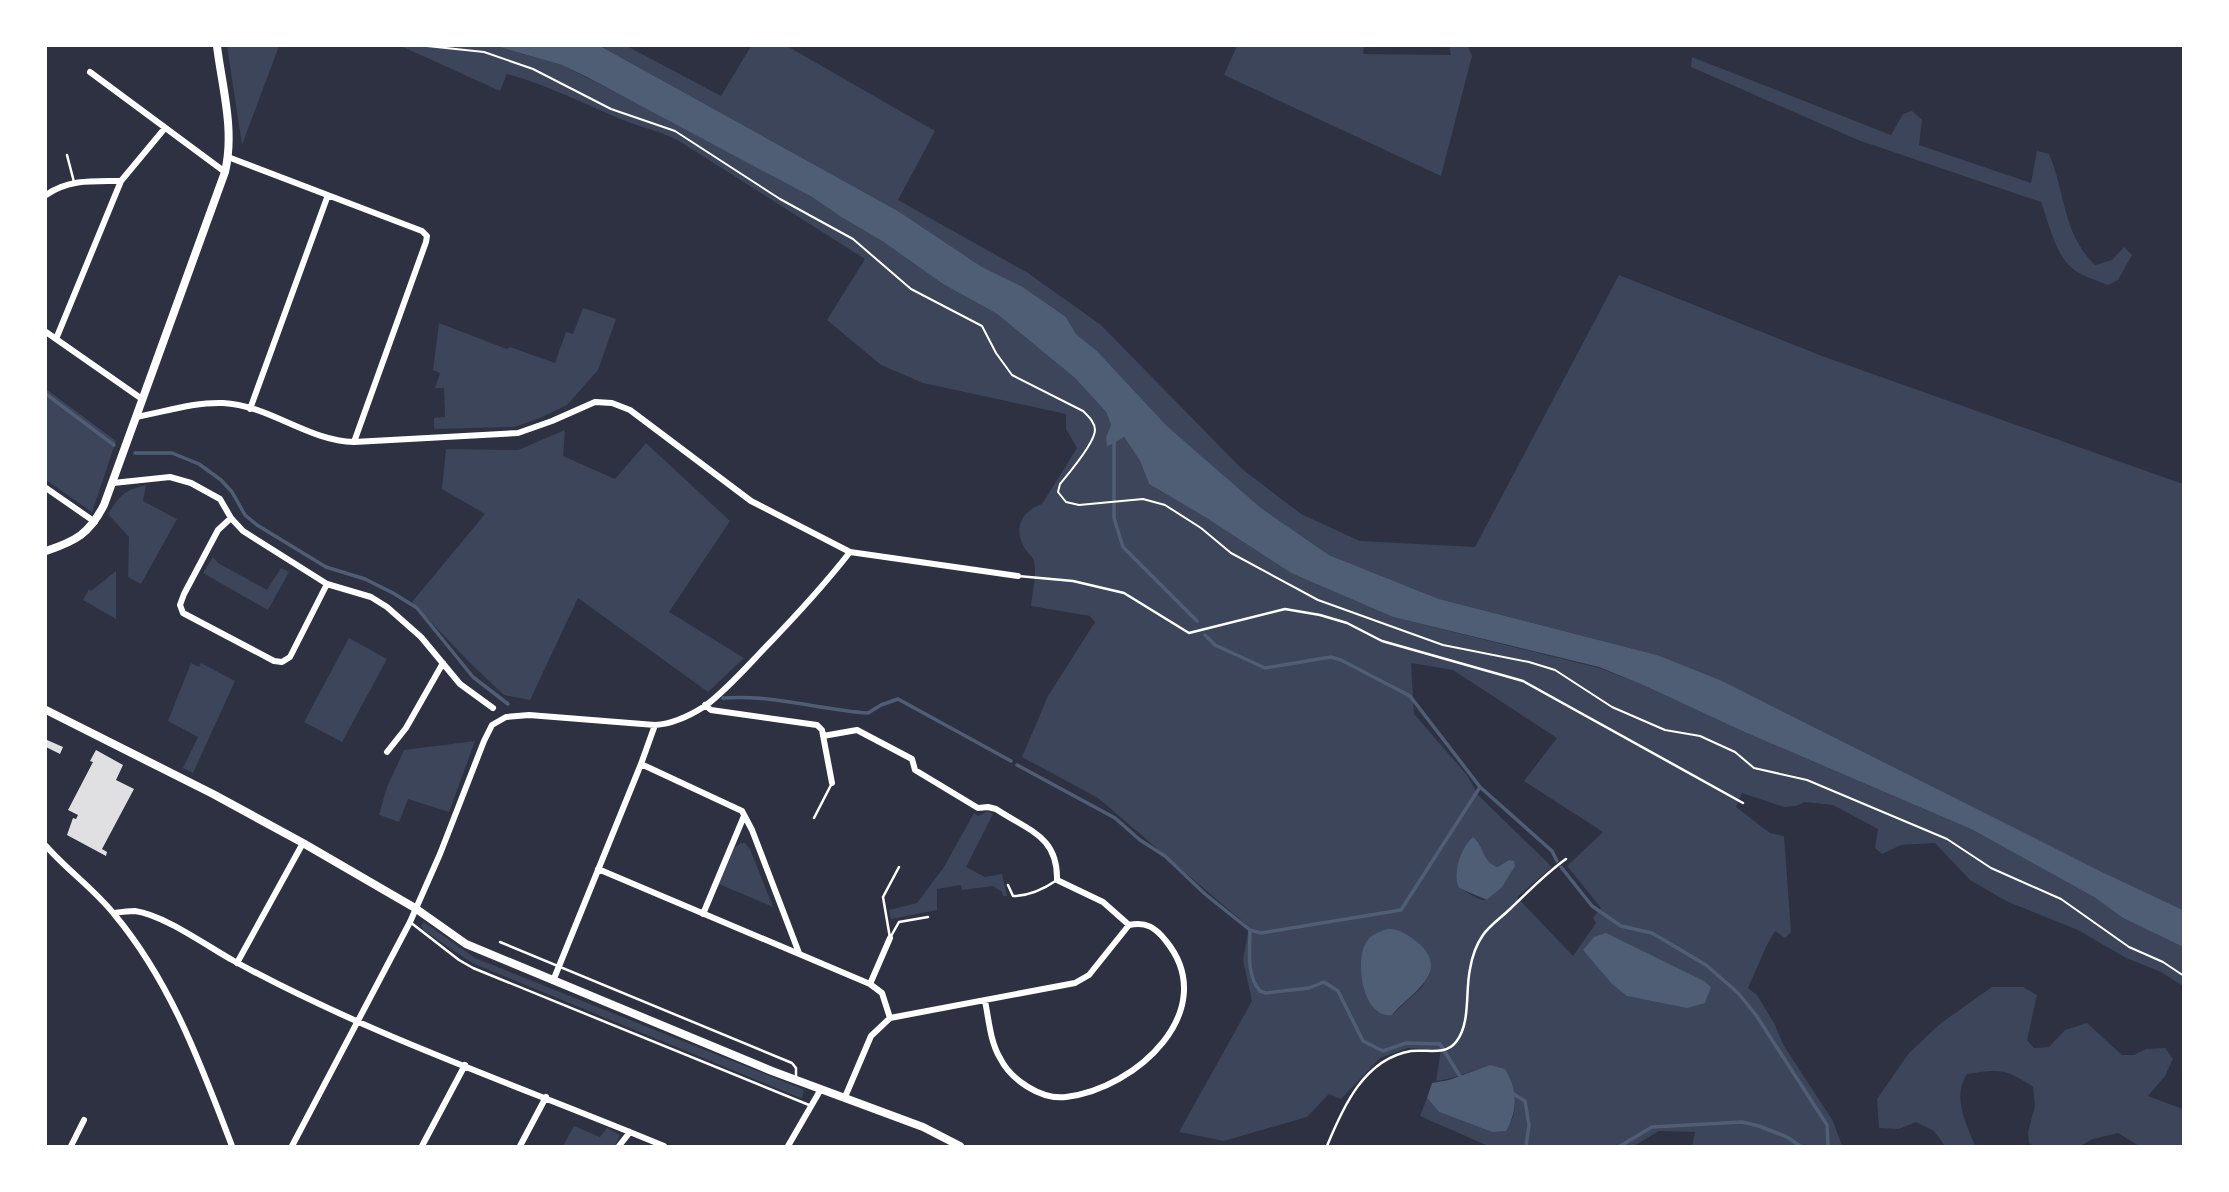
<svg xmlns="http://www.w3.org/2000/svg" width="2229" height="1192" font-family="'Exo 2',sans-serif">
  <style>
    .green { fill: #3c4559; fill-rule: evenodd }
    .water { fill: #4f5d75 }
    .lines { fill: none; stroke-linecap: round; stroke-linejoin: round }
    .stream { stroke: #4f5d75; stroke-width: 3.5 }
    .building { fill: #e0e0e3 }
    .path { stroke: #fff; stroke-width: 2 }
    .service { stroke: #fff; stroke-width: 2.5 }
    .minor { stroke: #fff; stroke-width: 6 }
    .tertiary { stroke: #fff; stroke-width: 8 }
  </style>
  <rect width="100%" height="100%" fill="#2d3142"/>
  <path class="green" d="M227,46H279L242,145Z
    M401,46H496L562,65L715,143L812,197L841,217L882,241L943,284L997,314L1075,378L1106,412L1111,425L1106,437L1108,447L1123,436L1140,461L1149,484L1205,517L1291,573L1393,617L1599,668L1643,685L1740,730L1971,829L2094,897L2123,918L2183,947V986L2161,972L2126,958L2078,930L2006,901L1970,880L1935,843L1901,845L1882,854L1875,848L1878,829L1833,805L1805,802L1796,806L1784,807L1742,793L1736,807L1770,833L1784,836L1791,932L1785,938L1775,931L1766,947L1748,988L1757,995L1774,1023L1784,1046L1833,1121L1842,1146H1692L1695,1132L1659,1131L1634,1146H1488L1420,1116L1427,1098L1439,1112L1492,1132L1512,1120C1518,1102 1515,1085 1505,1069C1480,1062 1462,1079 1436,1081L1441,1050L1408,1048L1380,1058L1341,1099L1329,1094L1307,1117L1224,1141L1179,1132L1252,1001L1243,960L1249,927L1098,798L1022,757L1048,696L1095,622L1090,616L1031,606C1032,595 1037,571 1034,561C1033,556 1026,552 1024,547C1013,527 1022,511 1042,504L1077,448L1066,429V414L923,383L881,365L827,320L865,259L679,141C661,131 642,128 623,120C584,104 548,85 507,74L500,91ZM1411,663L1453,670L1557,738L1524,781L1603,832L1567,866L1601,908L1593,918L1596,923L1573,956L1517,897L1552,867L1478,795L1467,775L1414,714ZM1485,860L1496,867L1509,860C1505,869 1496,898 1486,900C1478,901 1466,891 1459,888ZM1363,952L1430,973L1422,987L1392,1015L1364,990Z
    M600,46H627L721,96L751,46H787L935,131L898,200L1028,273L1101,325L1241,468L1301,514L1360,541L1475,547L1619,275L1822,356L2183,484V910L2100,871L1657,655L1439,599L1329,555L1261,508L1167,426L1097,351L1076,334L1066,317L1023,287L982,267L898,211Z
    M1237,46H1364L1363,54L1451,55L1449,46H1468L1472,56L1441,176L1224,75Z
    M1692,57L1891,135L1903,114L1912,111L1922,120L1919,145L2031,183L2037,151L2049,154C2066,193 2062,233 2095,265L2112,260L2124,247L2132,255L2118,280L2108,285C2096,280 2081,276 2072,268C2056,256 2048,221 2041,202L1858,140L1691,67Z
    M583,308L616,319L598,370L567,405L540,418L514,427L434,429V418L445,417L444,388H435L440,373L433,370L439,323L507,349L510,347L555,363L566,332L573,334Z
    M46,389L116,441L92,512L46,480Z
    M565,430L563,456L615,479L646,443L730,521L669,612L744,658L708,692L578,598L530,700L504,695L469,662L412,602L485,514L442,489L446,449L518,450Z
    M146,485L143,501L177,519L141,584L128,577L129,537L108,514C120,495 123,491 146,485Z
    M213,557L218,563L267,590L281,568L289,572L268,610L203,573Z
    M116,571V619L83,600L89,589L91,591Z
    M349,638L387,659L342,742L304,722Z
    M191,663L199,667L201,663L235,681L193,773L183,768L198,737L168,721Z
    M475,741L449,812L408,799L399,822L379,815L387,787L404,750Z
    M988,811L993,814L966,867L985,877L1002,874L1007,896H1003L1002,892L993,886L962,890L961,885L937,889V910L891,919L889,910L917,903L944,867L974,813L979,816Z
    M741,843H745L750,849L773,907L719,884L735,847Z
    M424,922L475,958L800,1088L804,1090L802,1098L798,1097L472,963L423,930L421,926Z
    M1992,987H2023L2037,995L2027,1040L2034,1048L2049,1047L2065,1030L2087,1023L2122,1055H2134L2146,1049L2165,1048L2173,1059L2165,1076L2148,1096L2183,1109V1146H2139L2118,1133L2093,1139L2080,1146H2033L2029,1143L2028,1132L2035,1106L2033,1087C2006,1068 1999,1069 1967,1074C1952,1098 1966,1122 1975,1146H1945L1934,1131L1916,1122L1899,1129L1879,1128L1877,1099L1909,1053L1941,1023Z
    M574,1126L600,1137L607,1128L620,1135L615,1146H563Z"/>
  <path class="water" d="M496,46H600L898,211L982,267L1023,287L1066,317L1076,334L1097,351L1167,426L1261,508L1329,555L1439,599L1657,655L1722,681L2100,871L2183,910V947L2123,918L2094,897L1971,829L1740,730L1643,685L1599,667L1393,617L1291,573L1205,517L1149,484L1140,461L1124,437L1107,447L1106,437L1111,425L1106,412L1075,378L997,314L943,284L882,241L841,217L812,197L587,77L562,65Z
    M1473,837C1484,846 1482,861 1497,867L1509,860L1514,861L1515,866L1502,887L1487,900L1459,888C1452,873 1461,847 1473,837Z
    M1387,929C1398,928 1407,934 1416,941C1454,972 1410,993 1392,1015C1362,1019 1354,959 1367,941C1372,934 1379,932 1387,929Z
    M1606,933L1704,981L1711,987L1705,1003L1687,1008L1627,996L1612,984L1583,950L1594,937Z
    M1490,1065L1505,1069C1518,1089 1518,1110 1506,1131L1492,1132L1439,1112L1427,1098L1432,1083L1449,1080Z"/>
  <g class="lines">
    <path class="stream" d="M46,394L114,445
      M1114,440V518L1123,547L1197,621
      M135,453H172L199,464L221,480L232,492L245,515L257,525L326,567L365,579L393,593L417,608L473,677L508,704
      M1205,635L1215,645L1265,668L1331,657L1341,660L1410,696L1480,787L1552,851L1557,861
      M723,698C772,694 820,710 868,713L881,705L898,699L1011,761
      M1017,765L1115,818L1140,840L1165,856L1205,894L1250,930L1261,933L1401,910L1480,787
      M1561,867L1592,906L1621,926L1652,933L1706,965L1738,993L1756,1015L1827,1125L1828,1146
      M1250,930C1250,950 1246,975 1260,991L1266,993L1309,988L1324,982L1338,991L1363,1041L1383,1051L1406,1043L1440,1044L1461,1078
      M1510,1092L1525,1101L1529,1125L1526,1146
      M1620,1146L1652,1127L1742,1122L1759,1126L1787,1137L1800,1146"/>
  </g>
  <path class="building" d="M47,740L63,747L60,754L46,747Z
    M96,750L123,765L116,780L134,789L102,849L107,852L106,856L67,835L73,818L76,819L78,815L68,810L93,762L90,761Z"/>
  <g class="lines">
    <path class="path" d="M427,46L484,52L533,69L611,109L675,131L780,199L853,239L911,289L982,326L996,353L1012,375L1083,411C1088,416 1095,422 1095,430C1095,443 1069,473 1060,484L1058,492L1066,502L1079,505L1143,499L1165,505L1201,528L1231,553L1318,600L1443,645L1529,662L1555,670L1612,707L1665,730L1700,736L1735,752L1754,768L1807,780L1947,839L1991,868L2061,899L2129,947L2163,962L2184,976"/>
    <path class="service" d="M67,155L74,182
      M1018,576L1073,581L1124,593L1189,633L1285,609L1320,615L1347,623L1382,641L1523,681L1743,803
      M814,818L832,783
      M1008,885L1013,896C1029,896 1044,889 1057,880
      M410,922L459,960L473,968L809,1105
      M890,938L883,897L899,867
      M890,938L899,922L928,917
      M500,942L792,1063L796,1068V1077
      M1327,1146C1343,1107 1364,1059 1411,1051C1427,1049 1445,1056 1456,1042C1471,1023 1465,992 1470,969C1472,957 1476,945 1483,935C1490,925 1502,917 1510,909C1528,892 1546,873 1566,859"/>
    <path class="minor" d="M90,72L225,172
      M228,157L422,231L427,236L426,242L354,442
      M46,195C69,179 93,181 121,181
      M46,332L142,399
      M56,339L121,181L165,128
      M250,409L328,195
      M136,417C164,412 194,402 223,403C269,405 308,441 354,442L518,433L552,421L595,402L612,403L630,410L751,501L850,552L1018,576
      M113,483L170,477L191,483L220,499L231,518L243,531L327,584L371,597L387,607L421,637L460,684L493,708
      M46,488L95,522
      M231,518L218,530L184,594L180,605L183,613L274,661L282,662L290,657L327,584
      M705,705L711,710L817,725L822,730L832,783
      M823,736L857,730L912,759L915,770L978,808L988,807L996,809C1029,831 1058,836 1057,880L1103,902L1129,925
      M387,752L406,728L443,663
      M641,764L742,811L752,830L799,953
      M46,846C67,870 94,889 114,914C171,982 201,1065 232,1146
      M598,869L870,984L882,993L890,1018L871,1036L845,1097
      M114,913C121,912 128,911 135,911C164,915 207,946 234,961C371,1036 520,1086 664,1146
      M703,914L744,816
      M237,963L303,843
      M553,981L641,764L655,725
      M870,984L890,938
      M890,1018L1075,983L1089,975L1129,925C1146,921 1156,928 1166,941C1222,1010 1136,1089 1066,1097C1041,1100 1011,1080 1000,1058C990,1041 989,1020 985,1001
      M71,1146L84,1120
      M292,1146L410,922L440,854L484,741L492,725L506,717L529,715L655,725C672,724 691,715 705,706C725,691 743,671 760,653C792,620 822,588 850,552
      M422,1146L465,1065
      M520,1146L546,1097
      M619,1146L630,1132
      M788,1146L821,1089"/>
    <path class="tertiary" d="M46,551C76,541 89,534 104,505L225,172C235,130 222,87 217,46
      M46,710L213,794L303,843L415,908L466,944L772,1071L923,1127L960,1146"/>
  </g>
  <rect width="2229" height="1192" fill="none" stroke="#ffffff" stroke-width="94"/>
</svg>
